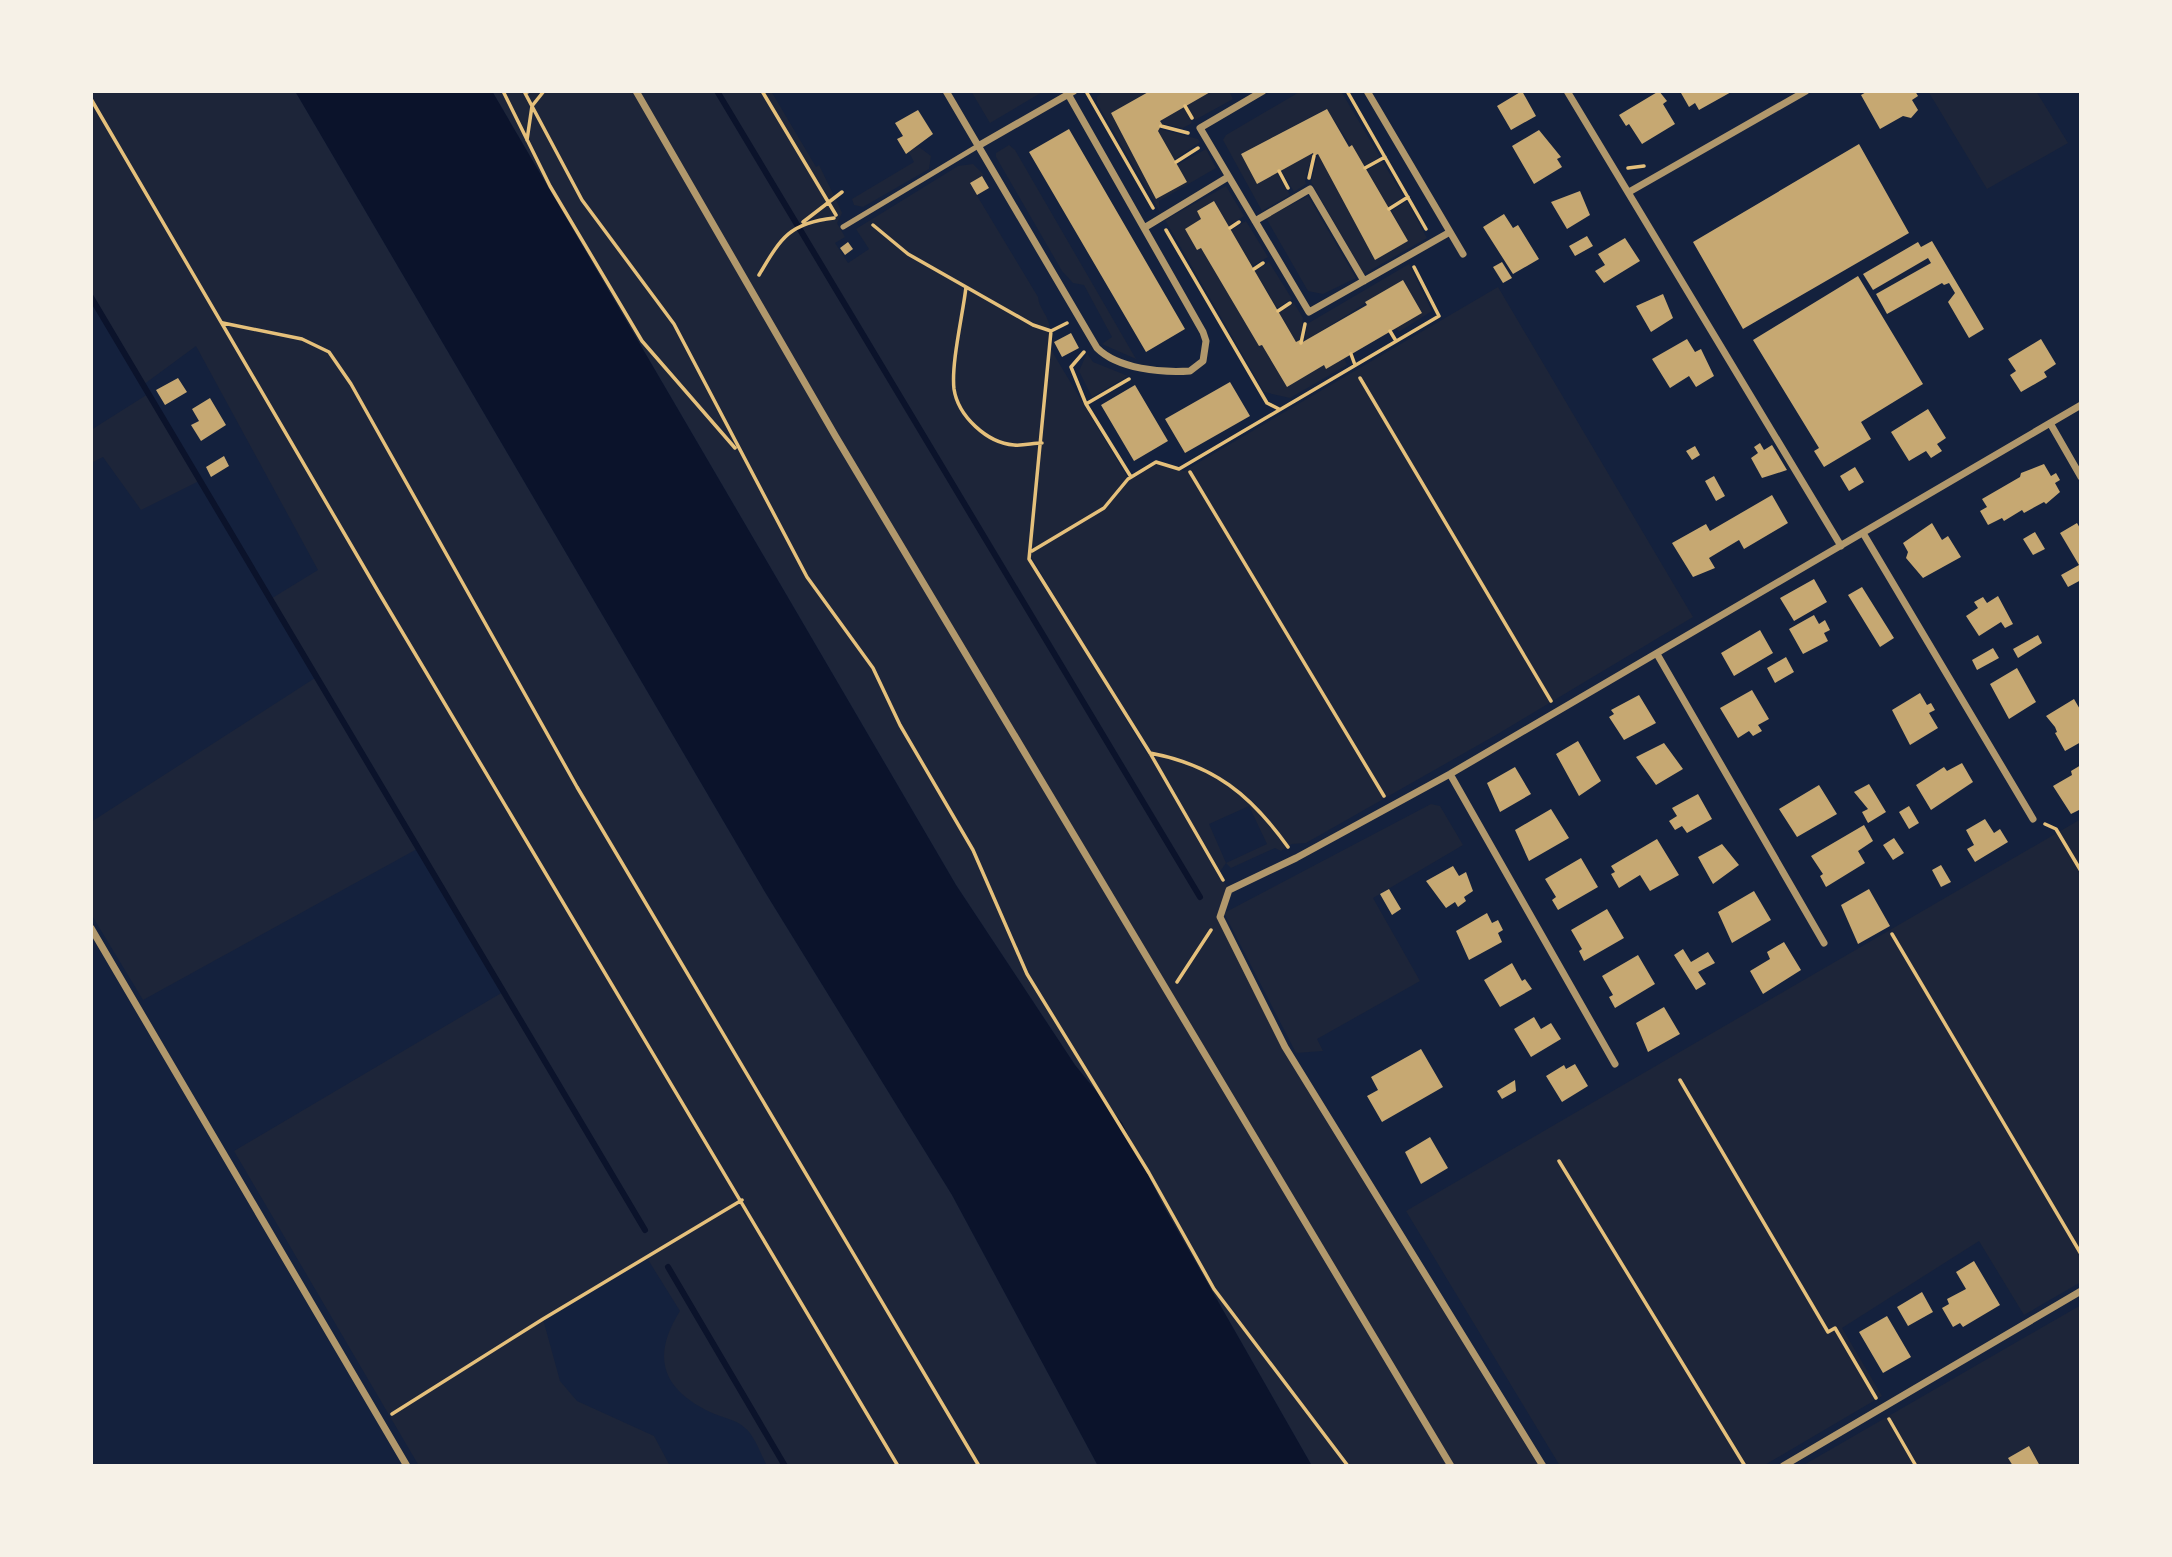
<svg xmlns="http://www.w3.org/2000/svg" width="2172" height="1557" font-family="'Zilla Slab',serif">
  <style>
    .green { fill: #1d2539; fill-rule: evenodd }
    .water { fill: #0b132b }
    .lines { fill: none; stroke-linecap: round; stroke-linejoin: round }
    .stream { stroke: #0b132b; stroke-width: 6 }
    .building { fill: #c6a872 }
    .path { stroke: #e5c07b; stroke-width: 3.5 }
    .service { stroke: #b1986c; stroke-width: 5 }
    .minor { stroke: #b1986c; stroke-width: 7 }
  </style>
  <rect width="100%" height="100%" fill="#14213d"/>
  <path class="green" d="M91,91H295L765,892L952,1195L1098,1466H767C761,1455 755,1436 745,1428C738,1420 720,1417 710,1412C662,1389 651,1357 680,1311L647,1258L543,1319L560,1381L577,1401L654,1436L670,1466H419L234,1151L503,992L417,849L143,1000L91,914V822L315,678L269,600L318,570L196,346L143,385L91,297Z
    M492,91H771L816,167L819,165L839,206L842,213L837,223L845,237L835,243L848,263L869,249L856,229L958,166L973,164L984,175L970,184L1038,297C1039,308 1047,314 1049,324C1051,334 1048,340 1053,353L1129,480L1157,464L1184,471L1498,287L1693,617L1496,735L1306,843L1292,844L1281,851L1275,848L1231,868L1226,863L1219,873L1229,890L1220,917L1285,1047L1543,1466H1312L1163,1205L1122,1123L1075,1065L956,885ZM1032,558L1148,753L1147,754L1030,560ZM1249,806L1267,844L1226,863L1209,824Z
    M971,91H1044L990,123Z
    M1103,91H1149L1111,113L1156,199L1187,182L1177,165L1206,149L1216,168L1159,201L1160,212L1097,103V97Z
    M1212,91H1229L1233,99L1195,120L1187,105Z
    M1301,91H1341L1380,157L1365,166L1326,109L1241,154L1277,173L1290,195L1262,211L1223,140L1226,135Z
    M1928,91H2036L2068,143L1987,189Z
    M1184,107L1192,123L1183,128L1162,124L1160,121Z
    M1160,129L1198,139L1200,142L1174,160L1158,131Z
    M1009,145L1015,150L1136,359L1102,344L1112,337L1084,285L1073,283L1062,271L996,157V153Z
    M919,147L931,156L929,169L863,207L854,205L852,199L914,162L908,150Z
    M1313,153L1305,180L1306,184L1294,192L1281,170Z
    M1318,154L1375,260L1408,241L1391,211L1407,201L1427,238L1364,274L1311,182Z
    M1382,161L1404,197L1388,207L1367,170Z
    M1226,186L1244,216L1229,226L1214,201L1197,211L1201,219V248L1259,346L1262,345L1287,387L1324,365L1344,358L1347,365L1290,398L1264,392L1165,220Z
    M1308,196L1356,278L1323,294L1308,291L1266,218Z
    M1246,221L1268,257L1252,266L1231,230Z
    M1269,262L1292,299L1277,308L1255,271Z
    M1409,264L1432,311L1399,332L1396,328L1422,313L1403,280L1305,341L1307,324Z
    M1294,303L1303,318L1300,340L1296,342L1279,312Z
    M1087,353L1093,362L1128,376L1092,397L1079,371Z
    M148,394L199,481L141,510L103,457L91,463V430Z
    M1431,804L1440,806L1463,845L1373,898L1420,981L1317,1039L1323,1051L1296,1053L1224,913Z
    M2081,819V1282L2024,1315L1979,1241L1842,1328L1882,1396L1763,1466H1560L1406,1211Z
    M2081,1305V1466H1802Z"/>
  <path class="water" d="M295,91H492L956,885L1075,1065L1122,1123L1163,1205L1312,1466H1098L952,1195L765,892Z"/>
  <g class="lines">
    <path class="stream" d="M717,91L1200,897
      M91,297L645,1230
      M668,1267L785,1466"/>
  </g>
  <path class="building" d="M1150,91H1212L1160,121L1162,124L1158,131L1187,182L1156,199L1111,113Z
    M1522,91L1536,116L1511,130L1497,106Z
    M1659,91L1667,101L1663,104L1675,124L1642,144L1629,124L1626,126L1619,115Z
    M1686,91H1733L1699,110L1695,103L1689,107L1681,93Z
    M1868,91H1915L1918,96L1912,100L1918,110L1911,118L1903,116L1880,129L1861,95Z
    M1327,109L1349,147L1352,145L1408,241L1375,260L1318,154L1314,156L1313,153L1257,184L1241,154Z
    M918,110L933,134L906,154L897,139L903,136L895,123Z
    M1069,129L1185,329L1146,352L1029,152Z
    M1539,130L1561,157L1557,159L1562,167L1534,184L1512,146Z
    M1859,144L1909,233L1743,329L1693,242Z
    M982,176L989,188L977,195L970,183Z
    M1580,191L1590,215L1567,229L1551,202Z
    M1214,201L1296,342L1300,340L1301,343L1367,305L1365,302L1403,280L1422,313L1326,369L1324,365L1287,387L1262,345L1259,346L1201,248L1197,250L1185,229L1201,219L1197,211Z
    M1504,214L1513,228L1518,225L1539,259L1513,274L1483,227Z
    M1587,236L1593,246L1575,256L1569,246Z
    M1625,238L1640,261L1604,283L1595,271L1605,265L1598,254Z
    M1932,241L1984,329L1969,338L1948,302L1955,293L1949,283L1944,285L1942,283L1887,314L1876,294L1931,263L1928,258L1873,290L1863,274L1918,242L1921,247Z
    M848,242L853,249L845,255L840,248Z
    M1502,262L1512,278L1503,283L1493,267Z
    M1858,276L1923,384L1861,422L1871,439L1824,467L1814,451L1819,448L1753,340Z
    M1663,294L1673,318L1651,332L1636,306Z
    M1071,333L1079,348L1062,357L1054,342Z
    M1687,339L1695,352L1701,349L1714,376L1696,387L1689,376L1670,388L1652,359Z
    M2041,339L2056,364L2044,372L2047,377L2021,392L2010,375L2016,371L2008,359Z
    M178,378L187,392L165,405L156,390Z
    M1230,382L1250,416L1185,453L1165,419Z
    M1135,385L1168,441L1134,461L1101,405Z
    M210,398L226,425L201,441L191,425L199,421L192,409Z
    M1928,409L1946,438L1937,444L1942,451L1931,458L1926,451L1909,461L1891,432Z
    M1760,443L1764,450L1772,445L1787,470L1762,478L1751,458L1758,453L1754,447Z
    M1695,446L1700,455L1692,460L1686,451Z
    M224,456L229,466L211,477L206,467Z
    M2044,464L2051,476L2056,473L2060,480L2055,483L2060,492L2046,504L2044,502L2024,513L2022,510L2004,521L2002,518L1988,525L1980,511L1987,507L1982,499L2020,477L2021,473Z
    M1855,467L1864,482L1849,491L1840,476Z
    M1714,476L1725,496L1716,501L1705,481Z
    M1772,495L1788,523L1744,549L1739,540L1709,558L1715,568L1693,577L1672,543L1706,524L1710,531Z
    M1932,523L1942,540L1948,536L1961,557L1923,578L1906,558L1908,552L1903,543Z
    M2077,523L2081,530V580L2068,587L2061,575L2079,565L2060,533Z
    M2035,532L2045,549L2033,555L2023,539Z
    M1814,579L1827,602L1794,621L1780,598Z
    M1862,587L1894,638L1880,647L1848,595Z
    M1998,596L2013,624L2005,628L2001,622L1979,636L1966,616L1978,608L1974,602L1983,597L1987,603Z
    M1814,615L1819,624L1825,620L1830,630L1824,633L1828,641L1803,654L1789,629Z
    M1760,630L1773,653L1734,676L1721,653Z
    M2038,635L2042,643L2018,658L2013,649Z
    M1993,648L1999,658L1977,670L1972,660Z
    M1786,657L1794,672L1775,683L1767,668Z
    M2017,668L2036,702L2009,719L1990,684Z
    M1752,690L1769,719L1758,725L1762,731L1753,736L1749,731L1738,738L1720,708Z
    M1920,693L1927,705L1931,703L1935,710L1929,713L1938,728L1910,745L1892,710Z
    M1639,695L1656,723L1624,740L1609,717L1614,714L1611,710Z
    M2074,699L2081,711V742L2065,751L2055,733L2057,732L2055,727L2046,716Z
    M1578,741L1601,781L1579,796L1556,754Z
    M1664,743L1683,769L1656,785L1636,757Z
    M1962,763L1973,782L1931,810L1916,785L1944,767L1947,771Z
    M2081,765V809L2071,814L2053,786L2072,775L2071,771Z
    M1515,767L1531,794L1500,812L1487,783Z
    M1869,784L1886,812L1868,823L1862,812L1868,809L1854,792Z
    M1819,785L1837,814L1797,837L1779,809Z
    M1698,794L1712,819L1687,833L1682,826L1675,830L1669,821L1677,816L1672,808Z
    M1909,806L1919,823L1909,829L1899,812Z
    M1551,809L1569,838L1529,861L1515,830Z
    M1985,819L1994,833L2000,829L2008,842L1975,862L1967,849L1974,845L1966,830Z
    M1864,825L1873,841L1858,851L1865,863L1826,887L1820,876L1823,874L1811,856Z
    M1894,838L1904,853L1893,860L1883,845Z
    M1657,839L1679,875L1650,891L1640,875L1619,888L1611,874L1615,872L1611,866Z
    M1722,844L1739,865L1713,884L1698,857Z
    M1581,858L1598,887L1558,910L1552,900L1556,897L1545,879Z
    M1941,865L1951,882L1941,887L1932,870Z
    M1453,866L1459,876L1466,872L1473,891L1464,897L1466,901L1458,907L1455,902L1446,908L1426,881Z
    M1389,889L1401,909L1392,915L1380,894Z
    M1869,889L1890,926L1858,944L1841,905Z
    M1754,891L1771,920L1732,943L1718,912Z
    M1607,909L1624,938L1584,961L1579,951L1582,949L1571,930Z
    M1487,913L1492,923L1498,920L1503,930L1498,933L1502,942L1469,960L1456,931Z
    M1784,942L1801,970L1763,994L1750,971L1770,959L1767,952Z
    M1683,949L1691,962L1708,952L1715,963L1698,972L1706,984L1696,990L1674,955Z
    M1638,955L1655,984L1615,1008L1609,997L1613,995L1602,976Z
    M1512,963L1522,981L1525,979L1532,989L1500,1007L1484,980Z
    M1664,1007L1680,1034L1648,1052L1636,1023Z
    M1534,1017L1541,1029L1551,1023L1561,1039L1531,1057L1514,1029Z
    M1421,1049L1443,1087L1382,1122L1367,1096L1378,1090L1371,1077Z
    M1575,1064L1588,1086L1562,1102L1546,1076L1564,1065L1566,1069Z
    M1515,1080L1516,1091L1502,1099L1497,1091Z
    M1430,1137L1448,1168L1421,1184L1405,1152Z
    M1974,1261L2000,1305L1963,1327L1960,1323L1953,1327L1942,1308L1949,1304L1947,1299L1966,1289L1956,1272Z
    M1922,1292L1933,1312L1908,1326L1897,1307Z
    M1887,1316L1911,1357L1883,1373L1859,1332Z
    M2029,1446L2040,1466H2013L2008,1458Z"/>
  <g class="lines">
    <path class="path" d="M503,91L550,186L642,341L735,448
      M530,91L525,93L582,200L674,324L807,577L873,668L900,725L973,850L1027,974L1149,1173L1214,1289L1348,1466
      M762,91L836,215
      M1347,91L1426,229
      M1087,93L1153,208
      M91,99L379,593L898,1466
      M1185,106L1192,118
      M1161,126L1188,133
      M527,140L532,106L544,91
      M1176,162L1198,148
      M1365,168L1385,157
      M1628,168L1644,166
      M1279,171L1288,188
      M1309,178L1314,156
      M1389,209L1408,197
      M803,222L842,192
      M873,225L908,254L1033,325L1051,331
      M1230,228L1239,222
      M1166,230L1267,403L1279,409
      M1254,269L1263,263
      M759,275C781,238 789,223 834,218
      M966,287C963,314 951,363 954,389C958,416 987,443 1014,445C1023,446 1033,443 1042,443
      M1278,311L1290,303
      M223,323L302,339L329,352L351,384L577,787L979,1466
      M1067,323L1051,331L1029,559L1150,753L1223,880
      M1390,331L1396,341
      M1301,343L1305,324
      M1084,352L1071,367L1086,404L1131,477
      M1351,354L1355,365
      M1360,378L1551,701
      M1086,404L1129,379
      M1190,472L1384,796
      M1032,551L1104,508L1128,479L1156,462L1179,469L1439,316L1414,267
      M1150,753C1214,765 1251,795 1288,847
      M2045,824L2056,829L2081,871
      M1892,934L2081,1254
      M1177,982L1211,930
      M1680,1080L1828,1332L1835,1328L1876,1398
      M1559,1161L1745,1466
      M392,1414L543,1319L742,1200
      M1889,1419L1916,1466"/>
    <path class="service" d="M843,227L978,146"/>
    <path class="minor" d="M636,91L836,437L1451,1466
      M946,91L1097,348C1118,369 1162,373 1190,371L1203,361L1206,341L1203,332L1068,94
      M1263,91L1200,128L1309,312L1450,232
      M1367,91L1463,254
      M1567,91L1841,546
      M978,146L1074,91
      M1629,192L1806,91
      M1255,221L1310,189L1364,281
      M1144,228L1228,177
      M2050,423L2081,477
      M1863,533L2033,819
      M1657,654L1824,943
      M1450,774L1615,1064
      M91,928L407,1466
      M1543,1466L1285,1047L1220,917L1229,890L1296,858L1450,774L2081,405
      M1783,1466L2081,1291"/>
  </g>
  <rect width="2172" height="1557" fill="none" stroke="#f6f1e7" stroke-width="186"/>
</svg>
